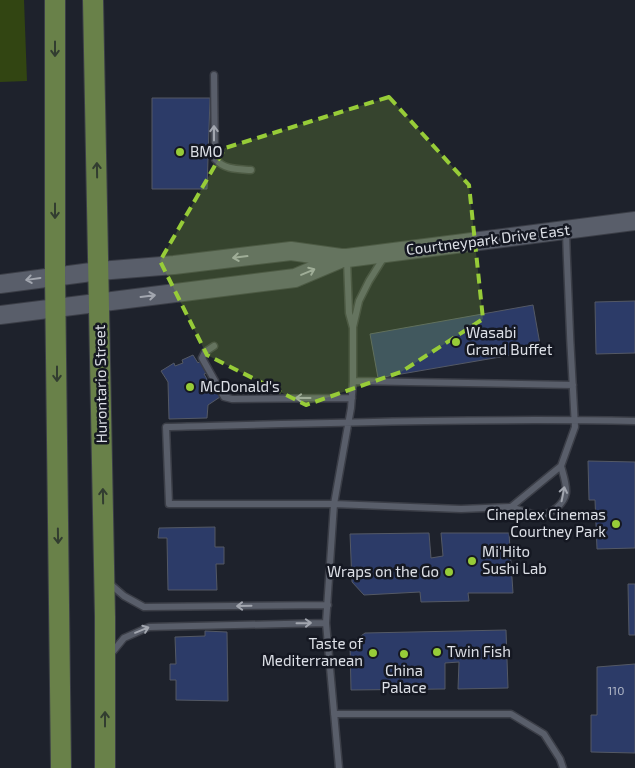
<svg xmlns="http://www.w3.org/2000/svg" width="635" height="768" font-family="'Exo 2',sans-serif">
  <style>
    .green { fill: #324512 }
    .building { fill: #2c3b68; stroke: #545965 }
    .lines { fill: none; stroke-linecap: round; stroke-linejoin: round }
    .lane-casing { stroke: #3b3e47; stroke-width: 9 }
    .secondary-casing { stroke: #3b3e47; stroke-width: 20 }
    .primary-casing { stroke: #3b3e47; stroke-width: 22 }
    .lane { stroke: #595e6a; stroke-width: 6 }
    .secondary { stroke: #595e6a; stroke-width: 18 }
    .primary { stroke: #698149; stroke-width: 20 }
    .oneway { stroke: #323d30 }
    .oneway2 { stroke: #a2a6af }
    .marked { fill: #97cc38; fill-opacity: 0.2; stroke: #97cc38; stroke-width: 4; stroke-dasharray: 10 6; stroke-linejoin: round }
    .poi-dot { fill: #97cc38; stroke: #151822; stroke-width: 2 }
    .labels { text-anchor: middle; stroke-width: 5; stroke-linejoin: round; paint-order: stroke }
    .number-label { font-size: 12px; fill: #b1b7c7 }
    .poi-label { font-size: 15px; fill: #dde0e7; stroke: #151822; text-anchor: start }
    .street-label { font-size: 15px; fill: #dde0e7; stroke: #151822 }
  </style>
  <rect width="100%" height="100%" fill="#1e222c"/>
  <path class="green" d="M0,0H24L27,81L0,82Z"/>
  <path class="building" d="M152,98H210L207,189H152Z
    M635,301V353L596,354L595,302Z
    M533,305L541,350L378,378L370,334Z
    M193,355L198,363L200,361L207,373L204,374L212,388L214,386L220,397L208,405L207,418L169,419L168,382L161,371L174,363L175,366L183,363L182,360Z
    M588,461L635,462V548L597,549L595,500H589Z
    M215,527V547H224V564H216L217,590H168L167,538H158L159,528Z
    M429,533L431,558L443,556L441,533H509L513,593H468L469,601L421,602L420,592L364,595L352,582L350,534Z
    M628,584H635V635H629Z
    M506,630L508,688L458,689L459,662L445,663V689L351,690L350,644L365,633Z
    M205,631L227,632L228,701L176,700V680H170V664H176L175,637L205,636Z
    M635,664V753L591,752V715H597V667Z"/>
  <g class="lines">
    <g class="lane-casing">
      <path id="lane" d="M214,75L215,159C225,170 237,169 251,170
        M566,231C568,297 571,362 575,427L561,466L511,507L461,509L334,504H169L166,427C322,423 479,418 635,421
        M353,327L359,301L369,281L384,257
        M214,346L205,352L202,358L224,397L232,399L352,398
        M353,381L573,385
        M511,507C520,510 531,515 541,515C552,514 564,504 566,493C567,485 563,474 561,466
        M109,583L124,596L144,607L328,605
        M110,655L124,638L149,627L326,623
        M334,714H511L544,734L560,759L563,768
        M339,768L326,623L334,504L351,408L353,381V328L349,313L347,260"/>
    </g>
    <g class="secondary-casing">
      <path id="secondary" d="M0,284L99,271L174,265L291,251L341,258H347L635,221
        M0,315L295,278L340,259"/>
    </g>
    <g class="primary-casing">
      <path id="primary" d="M55,0V276L61,768
        M93,0L105,617V768"/>
    </g>
    <use href="#lane" class="lane"/>
    <use href="#secondary" class="secondary"/>
    <use href="#primary" class="primary"/>
  </g>
  <defs><path id="oneway-shaft" d="M-6 0H5M1.5-3L5.5 0L1.5 3" fill="none" stroke-width="1.6" stroke-linecap="round" stroke-linejoin="round" transform="scale(1.25)"/></defs>
  <g class="oneway">
    <use href="#oneway-shaft" transform="translate(55 49) rotate(90)"/>
    <use href="#oneway-shaft" transform="translate(97 170) rotate(-91)"/>
    <use href="#oneway-shaft" transform="translate(55 211) rotate(90)"/>
    <use href="#oneway-shaft" transform="translate(57 374) rotate(90)"/>
    <use href="#oneway-shaft" transform="translate(103 496) rotate(-91)"/>
    <use href="#oneway-shaft" transform="translate(58 536) rotate(89)"/>
    <use href="#oneway-shaft" transform="translate(105 719) rotate(-90)"/>
  </g>
  <g class="oneway2">
    <use href="#oneway-shaft" transform="translate(214 133) rotate(-90)"/>
    <use href="#oneway-shaft" transform="translate(240 257) rotate(173)"/>
    <use href="#oneway-shaft" transform="translate(308 272) rotate(-23)"/>
    <use href="#oneway-shaft" transform="translate(33 279) rotate(172)"/>
    <use href="#oneway-shaft" transform="translate(148 296) rotate(-7)"/>
    <use href="#oneway-shaft" transform="translate(303 398) rotate(180)"/>
    <use href="#oneway-shaft" transform="translate(563 494) rotate(-79)"/>
    <use href="#oneway-shaft" transform="translate(244 606) rotate(179)"/>
    <use href="#oneway-shaft" transform="translate(304 623) rotate(-1)"/>
    <use href="#oneway-shaft" transform="translate(142 630) rotate(-22)"/>
  </g>
  <path class="marked" d="M389,97L469,185L483,319L401,372L306,405L207,355L160,261L225,148Z"/>
  <g class="poi-dot">
    <circle cx="180" cy="152" r="5"/>
    <circle cx="456" cy="342" r="5"/>
    <circle cx="190" cy="387" r="5"/>
    <circle cx="616" cy="524" r="5"/>
    <circle cx="472" cy="561" r="5"/>
    <circle cx="449" cy="572" r="5"/>
    <circle cx="437" cy="652" r="5"/>
    <circle cx="373" cy="653" r="5"/>
    <circle cx="404" cy="654" r="5"/>
  </g>
  <g class="labels">
    <g class="number-label">
      <text x="616" y="695">110</text>
    </g>
    <g class="poi-label">
      <text x="190" y="157">BMO</text>
      <text x="466" y="338">Wasabi<tspan x="466" dy="17">Grand Buffet</tspan></text>
      <text x="200" y="392">McDonald's</text>
      <text x="606" y="520" text-anchor="end">Cineplex Cinemas<tspan x="606" dy="17">Courtney Park</tspan></text>
      <text x="482" y="557">Mi'Hito<tspan x="482" dy="17">Sushi Lab</tspan></text>
      <text x="439" y="577" text-anchor="end">Wraps on the Go</text>
      <text x="363" y="649" text-anchor="end">Taste of<tspan x="363" dy="17">Mediterranean</tspan></text>
      <text x="447" y="657">Twin Fish</text>
      <text x="404" y="676" text-anchor="middle">China<tspan x="404" dy="17">Palace</tspan></text>
    </g>
    <g class="street-label">
      <text transform="translate(488 240) rotate(-7)" y="5">Courtneypark Drive East</text>
      <text transform="translate(101 384) rotate(-91)" y="5">Hurontario Street</text>
    </g>
  </g>
</svg>
